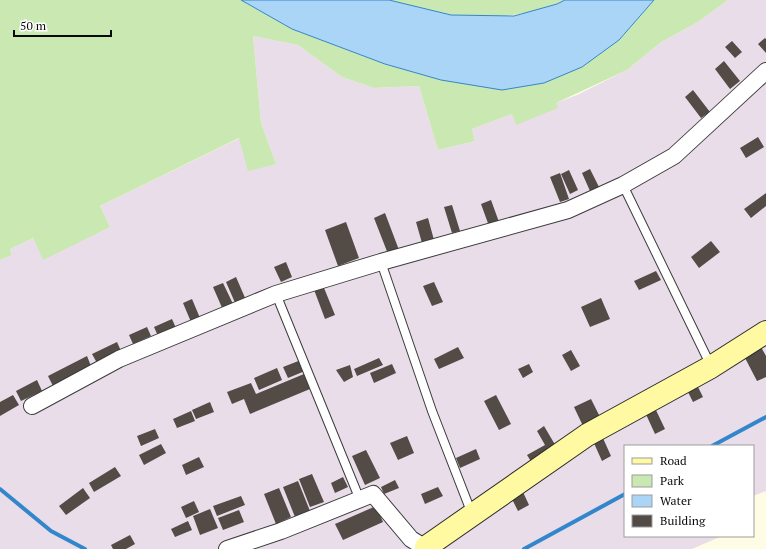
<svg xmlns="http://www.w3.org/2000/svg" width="766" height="549" font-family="'PT Serif',serif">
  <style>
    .industrial { fill: #e9dde9 }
    .green { fill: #cae8b1 }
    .water { fill: #abd5f6; stroke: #3286cc }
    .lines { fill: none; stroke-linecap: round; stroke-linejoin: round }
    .stream { stroke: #3286cc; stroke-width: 4 }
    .building { fill: #524b46 }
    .lane-casing { stroke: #3c3c3c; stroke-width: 10 }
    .street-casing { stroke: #3c3c3c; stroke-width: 18 }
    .secondary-casing { stroke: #2b2b2b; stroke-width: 24 }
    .lane { stroke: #fff; stroke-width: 8 }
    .street { stroke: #fff; stroke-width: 16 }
    .secondary { stroke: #fffaa1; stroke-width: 22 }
  </style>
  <rect width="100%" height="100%" fill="#fffce6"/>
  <path class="industrial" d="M728,0H766V491L753,496V446H625V536H722L692,549H0V260L12,255L10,249L33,238L43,259L110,227L100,206L240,138L276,164L261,123L253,36L298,45L342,77L374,88L419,86L438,150L475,141L472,129L512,114L516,124L557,108L556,103L577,95L627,70L661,42L698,22Z"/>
  <path class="green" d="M0,0H241L292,29L385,64L441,80L619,40L654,0H728L698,22L661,42L627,70L556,103L558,108L516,125L512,114L472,129L475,141L438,150L419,86L374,88L342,77L298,45L253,36L261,123L276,164L248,171L239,138L100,206L110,227L43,260L33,238L10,249L12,255L0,260Z
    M389,0H565C515,25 441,19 389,0Z"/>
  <path class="water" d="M241,0H389L451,15L514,16L557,4L565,0H654L619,40L582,67L544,83L502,90L441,80L385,64L292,29Z"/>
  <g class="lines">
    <path class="stream" d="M712,446L766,417
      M0,489L51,531L85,549
      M524,549L625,494"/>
  </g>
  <path class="building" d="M765,38L766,39V53L758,44Z
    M732,41L742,52L735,58L725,47Z
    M724,61L740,81L730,89L715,69Z
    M693,90L710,112L701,118L685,97Z
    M758,137L764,147L746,158L740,148Z
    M590,169L599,187L590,191L582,173Z
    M569,170L578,190L570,194L561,174Z
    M560,173L569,199L560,202L550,177Z
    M766,193V206L751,218L744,209Z
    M491,200L499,222L489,226L481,204Z
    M452,205L460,231L452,233L444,207Z
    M385,213L399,250L388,254L374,218Z
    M428,218L434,240L422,243L416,222Z
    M346,222L359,258L338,266L325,230Z
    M711,241L720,252L699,268L691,257Z
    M286,262L292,277L281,282L274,267Z
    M656,271L661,280L639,290L634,281Z
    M236,277L246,300L236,305L226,282Z
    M434,282L443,302L432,306L423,286Z
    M223,283L234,306L223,310L213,287Z
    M322,283L335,315L325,319L313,287Z
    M601,298L610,319L590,327L581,307Z
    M192,299L200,318L191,322L183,303Z
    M172,319L176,328L158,336L154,327Z
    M147,327L151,336L133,344L129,335Z
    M117,342L121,351L97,363L92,354Z
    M458,347L464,358L439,369L434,359Z
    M761,347L766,356V377L757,381L744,356Z
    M571,350L580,366L571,371L562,355Z
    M87,356L91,366L53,386L48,376Z
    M379,358L383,365L357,376L354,369Z
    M301,360L305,371L288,378L283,367Z
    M392,364L396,373L374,383L370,373Z
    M529,364L533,372L523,378L518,369Z
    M350,365L353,377L344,382L336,370Z
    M277,368L282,380L259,390L254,378Z
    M304,374L310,389L250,414L244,399L232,404L227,392L251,383L256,394Z
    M37,380L42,391L21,401L16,391Z
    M696,383L703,397L693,402L686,388Z
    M13,395L19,405L0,416V402Z
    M496,395L511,424L499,430L484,401Z
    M591,399L600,417L583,426L574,407Z
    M210,402L214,412L196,419L192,410Z
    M654,406L665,429L655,434L644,410Z
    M191,411L195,421L177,428L173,419Z
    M544,426L557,448L532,463L527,455L545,445L537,431Z
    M155,429L159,438L141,446L137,436Z
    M407,436L414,453L398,460L390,443Z
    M602,436L611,456L602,461L593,441Z
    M161,444L166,453L144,465L139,455Z
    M476,449L480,459L460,468L456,458Z
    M366,450L380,478L365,485L352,456Z
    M199,457L204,467L186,475L182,465Z
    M115,467L121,476L94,492L89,483Z
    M312,474L324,502L310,507L299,479Z
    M343,477L348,487L335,493L331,483Z
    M395,480L399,488L384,494L381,487Z
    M298,481L310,511L295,517L283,487Z
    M438,487L443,496L425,504L421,494Z
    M83,488L90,498L66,515L59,506Z
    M279,488L291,517L276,524L264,494Z
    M522,490L529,505L518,511L510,495Z
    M241,496L245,505L217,516L213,506Z
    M194,501L199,512L186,518L181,507Z
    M376,506L383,522L343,540L335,524Z
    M210,509L218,528L200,535L193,516Z
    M239,510L244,522L223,530L218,518Z
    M188,521L192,530L175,537L171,529Z
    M130,535L135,544L126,549H113L111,545Z"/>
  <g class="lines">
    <g class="lane-casing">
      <path id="lane" d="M623,185L711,366
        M381,262L432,411L472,514
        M276,294L360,500"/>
    </g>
    <g class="street-casing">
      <path id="street" d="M32,406L119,359L276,294L381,262L568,210L623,185L674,156L766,71
        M227,549L281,531L373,494L411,539L427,549"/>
    </g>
    <g class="secondary-casing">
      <path id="secondary" d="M426,547L587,435L711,367L766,332"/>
    </g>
    <use href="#lane" class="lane"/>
    <use href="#street" class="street"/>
    <use href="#secondary" class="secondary"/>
  </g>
  <rect x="624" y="445" width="130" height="92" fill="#ffffff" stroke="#9d9d9d"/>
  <rect x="632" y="458" width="20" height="6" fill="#fffaa1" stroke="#9d9d9d"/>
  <text x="660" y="465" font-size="12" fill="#090909">Road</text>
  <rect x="632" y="475" width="20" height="12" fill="#cae8b1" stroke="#9d9d9d"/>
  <text x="660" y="485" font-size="12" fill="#090909">Park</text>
  <rect x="632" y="495" width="20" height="12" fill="#abd5f6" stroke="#9d9d9d"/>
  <text x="660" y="505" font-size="12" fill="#090909">Water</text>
  <rect x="632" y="515" width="20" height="12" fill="#524b46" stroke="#9d9d9d"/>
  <text x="660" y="525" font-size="12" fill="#090909">Building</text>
  <path d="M14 30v6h97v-6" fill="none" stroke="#090909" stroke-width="2"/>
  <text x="20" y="30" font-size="12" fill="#090909" stroke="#ffffff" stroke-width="3" paint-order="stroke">50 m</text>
</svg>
